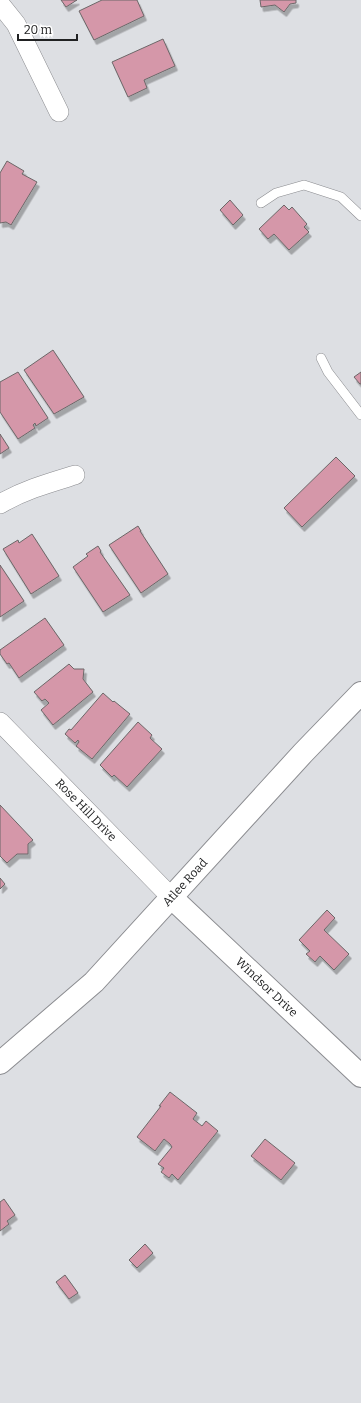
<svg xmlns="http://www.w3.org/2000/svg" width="361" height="1403" font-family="Bitter,serif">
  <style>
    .building { fill: #d597a9; stroke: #6c6768; filter: url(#shadow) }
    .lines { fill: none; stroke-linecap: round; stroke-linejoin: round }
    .lane-casing { stroke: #8b8c90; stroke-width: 10 }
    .street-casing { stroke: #8b8c90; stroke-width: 20 }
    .secondary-casing { stroke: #8b8c90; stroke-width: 24 }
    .lane { stroke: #fff; stroke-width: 9 }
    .street { stroke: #fff; stroke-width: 19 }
    .secondary { stroke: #fff; stroke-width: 22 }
    .labels { text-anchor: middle; stroke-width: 3; stroke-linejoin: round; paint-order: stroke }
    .street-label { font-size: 12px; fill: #202122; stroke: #fff }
  </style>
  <defs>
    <filter id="shadow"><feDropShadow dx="2.5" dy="4.5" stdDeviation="0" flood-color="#0004"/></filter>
  </defs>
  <rect width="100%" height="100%" fill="#dddfe3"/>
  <path class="building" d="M61,0H77L66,7Z
    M102,0H137L144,16L94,40L79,11Z
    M260,0H296V3L290,4L284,12L275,5L261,7Z
    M163,39L175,66L144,80L147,88L128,97L112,62Z
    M7,161L24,171L22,174L37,182L11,225L6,222L0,223V173Z
    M230,200L243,215L233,225L220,210Z
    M284,205L289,210L292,207L307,224L304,227L309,232L289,250L274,234L268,239L259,229Z
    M53,350L84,397L54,414L24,370Z
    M18,372L48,418L36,426L35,423L33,425L35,428L18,439L0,412V382Z
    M361,372V384H360L354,377Z
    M0,434L9,448L0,454Z
    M336,457L355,476L302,527L284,508Z
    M138,526L141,531H140L168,574L141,593L109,545Z
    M32,534L59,576L31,594L3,549L18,540L19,543Z
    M98,546L101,551L100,552L130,595L103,612L73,567L88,556L86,554Z
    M0,565L24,601L0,617Z
    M45,618L64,645L19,678L9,663L7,664L0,654V650Z
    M69,664L74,669H84L83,679L93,692L53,725L41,710L49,703L45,699L42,701L34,692Z
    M103,693L113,702L114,701L130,714L92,759L76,746L79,742L78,740L75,743L65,734L69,729L71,730Z
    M138,722L152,735L150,738L162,749L127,787L114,775L112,777L100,765Z
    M0,805L33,840L28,844V854H17L7,863L0,856Z
    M0,878L5,884L0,889Z
    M327,910L335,918L324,930L349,954L334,970L320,956L315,962L306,954L310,951L299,940Z
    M170,1092L197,1113L193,1119L202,1126L206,1121L218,1131L178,1180L172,1174L169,1178L161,1172L164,1168L158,1164L172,1147L170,1144L164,1139L155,1151L137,1137L161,1106H159Z
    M265,1139L295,1163L281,1180L251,1156Z
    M4,1199L15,1215L7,1221L9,1224L0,1231V1202Z
    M145,1244L153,1253L137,1268L129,1260Z
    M65,1275L78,1293L69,1299L56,1282Z"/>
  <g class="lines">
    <g class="lane-casing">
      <path id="lane" d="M261,203L276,193L304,185L341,197L361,216
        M321,358L328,372L361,415"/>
    </g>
    <g class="street-casing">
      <g id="street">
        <path d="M0,4L16,24L59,112"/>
        <path d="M0,504C24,490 49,483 75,475"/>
        <path id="s1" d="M0,722L172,898"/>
      </g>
    </g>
    <g class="secondary-casing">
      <g id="secondary">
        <path id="s2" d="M172,898L361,1076"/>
        <path id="s3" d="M0,1063L94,982L303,753L361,693"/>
      </g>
    </g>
    <use href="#lane" class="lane"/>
    <use href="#street" class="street"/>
    <use href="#secondary" class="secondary"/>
  </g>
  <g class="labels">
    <g class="street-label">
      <text dy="4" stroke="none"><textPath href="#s1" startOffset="123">Rose Hill Drive</textPath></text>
      <text dy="4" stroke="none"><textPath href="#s3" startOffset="259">Atlee Road</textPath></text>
      <text dy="4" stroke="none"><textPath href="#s2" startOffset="130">Windsor Drive</textPath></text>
    </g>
  </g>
  <path d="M18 34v6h59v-6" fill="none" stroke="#202122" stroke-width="2"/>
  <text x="24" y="34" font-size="12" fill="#202122" stroke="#ffffff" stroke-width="3" paint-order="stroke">20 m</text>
</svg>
